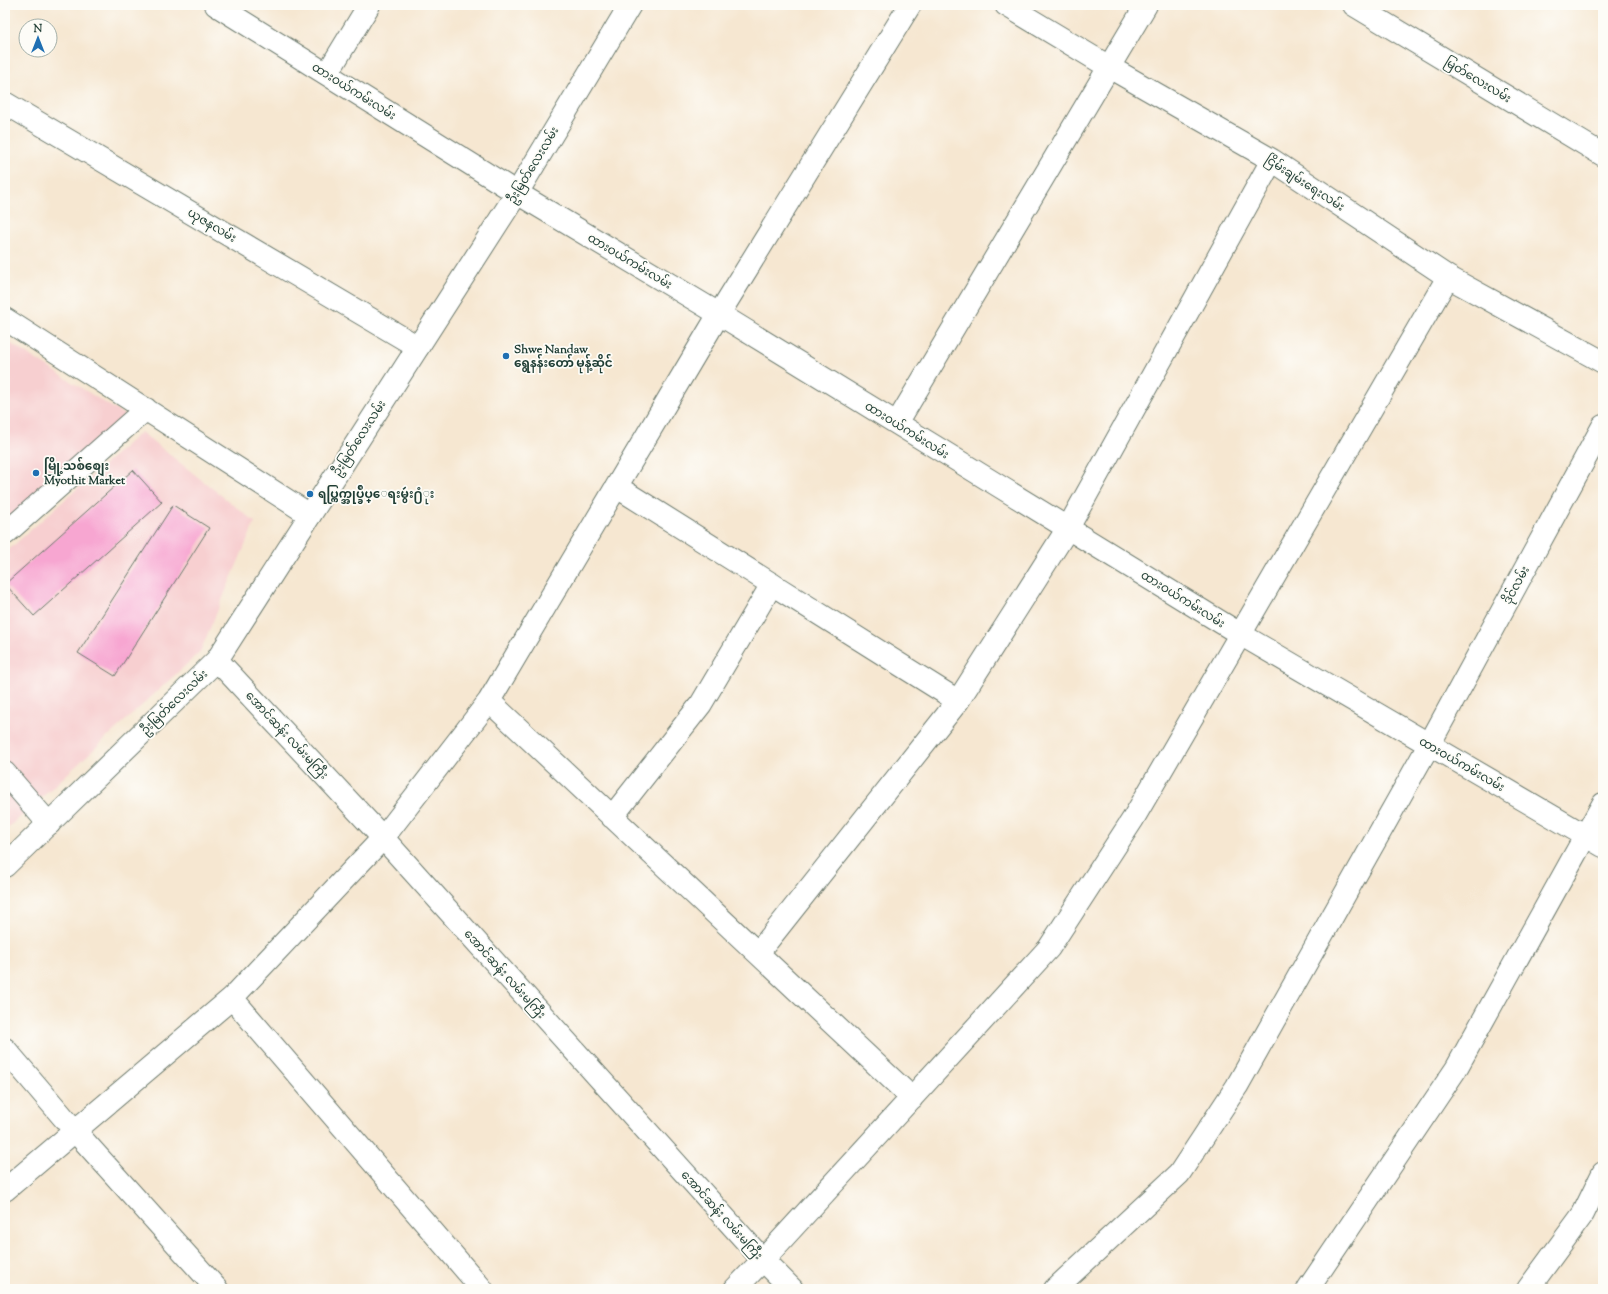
<svg xmlns="http://www.w3.org/2000/svg" width="1608" height="1294" font-family="'Sorts Mill Goudy','Noto Sans Myanmar',serif">
  <style>
    .built { fill: #f7cfd0 }
    .building { fill: #f7a6d1 }
    .lines { fill: none; stroke-linecap: round; stroke-linejoin: round }
    .minor-casing { stroke: #6a786b; stroke-width: 24 }
    .major-casing { stroke: #6a786b; stroke-width: 24 }
    .minor { stroke: #fff; stroke-width: 22 }
    .major { stroke: #fff; stroke-width: 22 }
    .poi-dot { fill: #1f6fb2; stroke: #fdfcf7; stroke-width: 1.5 }
    .labels { text-anchor: middle; stroke-width: 3.5; stroke-linejoin: round; paint-order: stroke }
    .street-label { font-size: 12px; fill: #1f3d34; stroke: #fdfcf7 }
    .poi-label { font-size: 12px; font-weight: bold; fill: #1f3d34; stroke: #fdfcf7; text-anchor: start }
  </style>
  <rect width="100%" height="100%" fill="#fdfcf7"/>
  <filter id="ink" filterUnits="userSpaceOnUse"><feTurbulence type="fractalNoise" baseFrequency=".025" numOctaves="2"/><feDisplacementMap in="SourceGraphic" scale="8" xChannelSelector="R" yChannelSelector="G"/><feConvolveMatrix kernelMatrix="1 2 1 2 8 2 1 2 1" color-interpolation-filters="sRGB"/></filter>
  <filter id="wash" filterUnits="userSpaceOnUse"><feTurbulence type="fractalNoise" baseFrequency=".012" numOctaves="4" result="noise"/><feDisplacementMap in="SourceGraphic" scale="16" xChannelSelector="R" yChannelSelector="G"/><feGaussianBlur stdDeviation="0.9" result="paint"/><feColorMatrix in="noise" values="0 0 0 0 0 0 0 0 0 0 0 0 0 0 0 0 0 1.4 0 .05"/><feComposite in="paint" operator="in"/></filter>
  <g filter="url(#wash)">
    <rect width="100%" height="100%" fill="#f6e7d1"/>
    <path class="built" d="M5,340L129,418L5,528Z
      M141,432L255,522L200,652L5,831V553Z"/>
    <g id="blocks">
      <path class="building" d="M133,470L162,502L34,616L5,584Z
        M173,505L209,528L115,676L78,653Z"/>
    </g>
  </g>
  <g filter="url(#ink)">
    <use href="#blocks" fill-opacity="0" stroke="#6a786b" stroke-width="1"/>
    <g class="lines">
      <g class="minor-casing">
        <path id="minor" d="M216,5L517,193L719,314L1240,634L1603,846
          M1006,5L1109,67L1272,160L1448,277L1603,362
          M1354,5L1603,155
          M327,74L369,5
          M5,103L418,347
          M5,319L310,515
          M897,423L1146,5
          M617,487L958,701
          M5,534L146,409
          M489,701L912,1098
          M5,773L49,824
          M612,817L701,704L772,584
          M758,953L958,701L1068,528L1272,160
          M232,998L482,1289
          M5,1049L75,1131L217,1289
          M5,1190L232,998L383,838L489,701L719,314L910,5
          M735,1289L763,1260L1049,948L1133,819L1448,277
          M1055,1289L1179,1174L1237,1086L1429,745L1603,426
          M1308,1289L1456,1069L1603,804
          M1528,1289L1583,1214L1603,1173"/>
      </g>
      <g class="major-casing">
        <path id="major" d="M217,660L383,838L763,1260L792,1289
          M5,866L217,660L517,193L630,5"/>
      </g>
      <use href="#minor" class="minor"/>
      <use href="#major" class="major"/>
    </g>
  </g>
  <g class="poi-dot">
    <circle cx="506" cy="356" r="4"/>
    <circle cx="36" cy="473" r="4"/>
    <circle cx="310" cy="494" r="4"/>
  </g>
  <g class="labels">
    <g class="street-label">
      <text transform="translate(1478 80) rotate(31)" y="4">မြတ်လေးလမ်း</text>
      <text transform="translate(354 91) rotate(32)" y="4">ထားဝယ်ကမ်းလမ်း</text>
      <text transform="translate(533 165) rotate(-59)" y="4">ဦးမြတ်လေးလမ်း</text>
      <text transform="translate(1305 183) rotate(33)" y="4">ငြိမ်းချမ်းရေးလမ်း</text>
      <text transform="translate(212 225) rotate(31)" y="4">ယုဇနလမ်း</text>
      <text transform="translate(630 261) rotate(31)" y="4">ထားဝယ်ကမ်းလမ်း</text>
      <text transform="translate(907 430) rotate(32)" y="4">ထားဝယ်ကမ်းလမ်း</text>
      <text transform="translate(359 438) rotate(-57)" y="4">ဦးမြတ်လေးလမ်း</text>
      <text transform="translate(1516 585) rotate(-61)" y="4">ဒိုင်လမ်း</text>
      <text transform="translate(1183 599) rotate(32)" y="4">ထားဝယ်ကမ်းလမ်း</text>
      <text transform="translate(174 702) rotate(-44)" y="4">ဦးမြတ်လေးလမ်း</text>
      <text transform="translate(287 735) rotate(47)" y="4">အောင်ဆန်း လမ်းမကြီး</text>
      <text transform="translate(1462 764) rotate(30)" y="4">ထားဝယ်ကမ်းလမ်း</text>
      <text transform="translate(505 974) rotate(48)" y="4">အောင်ဆန်း လမ်းမကြီး</text>
      <text transform="translate(722 1215) rotate(48)" y="4">အောင်ဆန်း လမ်းမကြီး</text>
    </g>
    <g class="poi-label">
      <text x="514" y="353">Shwe Nandaw<tspan x="514" dy="14">ရွေနန်းတော် မုန့်ဆိုင်</tspan></text>
      <text x="44" y="470">မြို့သစ်စျေး<tspan x="44" dy="14">Myothit Market</tspan></text>
      <text x="318" y="498">ရပ္ကြက္အုပ္ခ်ဳပ္ေရးမွဴး႐ံုး</text>
    </g>
  </g>
  <rect width="1608" height="1294" fill="none" stroke="#fdfcf7" stroke-width="20"/>
  <g transform="translate(38 38)"><circle r="19" fill="#fdfcf7" stroke="#a4b0a9"/>
  <path d="M0-3L7 15L0 10L-7 15Z" fill="#1f6fb2"/>
  <text y="-6" font-size="11" font-weight="bold" text-anchor="middle" fill="#1f3d34">N</text>
  </g>
</svg>
